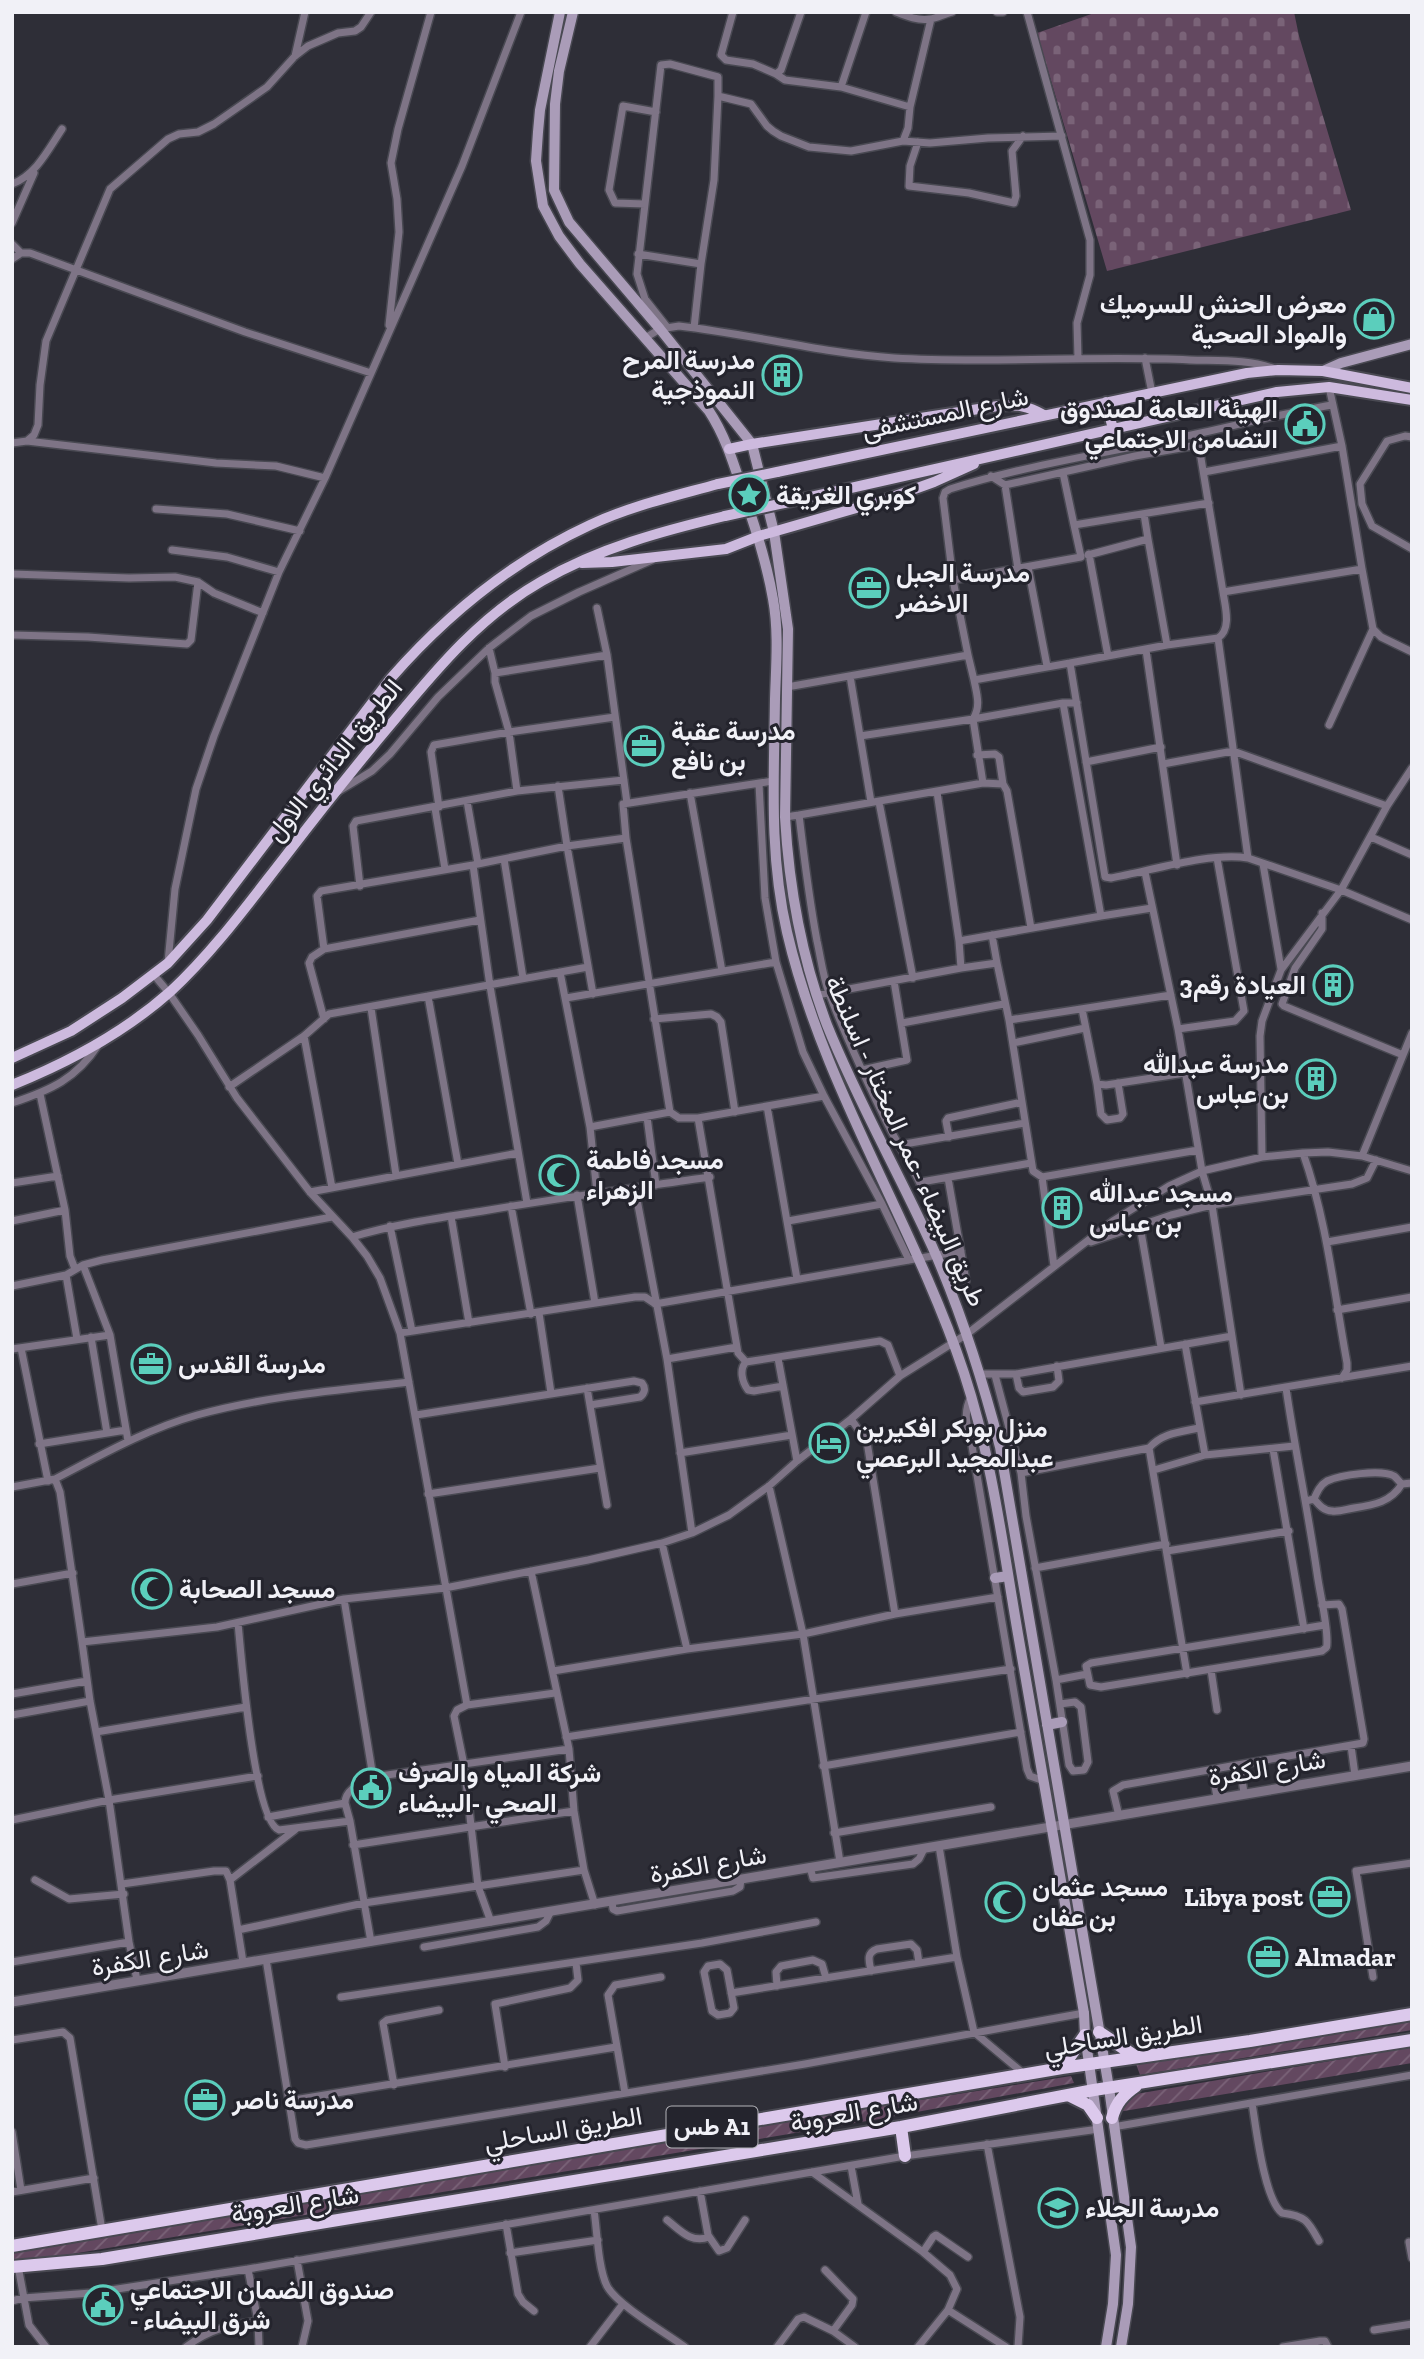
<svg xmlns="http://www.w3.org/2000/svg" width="1424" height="2359" font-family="'Zilla Slab',Vazirmatn,serif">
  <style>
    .cemetery { fill: url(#cemetery-stones) }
    .garden { fill: url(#garden-furrows) }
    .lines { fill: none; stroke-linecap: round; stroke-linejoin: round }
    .minor-casing { stroke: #494952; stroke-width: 10 }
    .tertiary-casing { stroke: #494952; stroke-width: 12 }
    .secondary-casing { stroke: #494952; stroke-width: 13 }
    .primary-casing { stroke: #494952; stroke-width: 14 }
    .trunk-casing { stroke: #494952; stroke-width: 16 }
    .minor { stroke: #7e7486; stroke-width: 7 }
    .tertiary { stroke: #7e7486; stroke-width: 9 }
    .secondary { stroke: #aa9cb8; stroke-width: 10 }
    .primary { stroke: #cdbade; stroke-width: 10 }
    .trunk { stroke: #dcc9ec; stroke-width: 12 }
    .primary-bridge-casing { stroke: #494952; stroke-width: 14; stroke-linecap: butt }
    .primary-bridge { stroke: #cdbade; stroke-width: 10 }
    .labels { text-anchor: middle; stroke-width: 6; stroke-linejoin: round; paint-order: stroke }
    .shield { fill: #24242d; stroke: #b4b4ba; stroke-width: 2 }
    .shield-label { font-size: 24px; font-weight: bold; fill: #f1f1f7 }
    .poi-label { font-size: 26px; font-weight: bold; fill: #f1f1f7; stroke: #24242d; text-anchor: start }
    .street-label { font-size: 26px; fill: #f1f1f7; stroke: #24242d }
  </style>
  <defs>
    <pattern id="cemetery-stones" width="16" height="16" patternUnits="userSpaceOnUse" patternTransform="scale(1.75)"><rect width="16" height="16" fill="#634860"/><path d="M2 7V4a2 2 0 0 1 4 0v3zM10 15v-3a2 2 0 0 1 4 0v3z" fill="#7a6378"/></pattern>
    <pattern id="garden-furrows" width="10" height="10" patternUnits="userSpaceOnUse" patternTransform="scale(1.75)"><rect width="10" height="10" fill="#634860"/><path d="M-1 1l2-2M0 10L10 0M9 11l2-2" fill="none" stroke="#7a6378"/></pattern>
  </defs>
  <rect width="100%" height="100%" fill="#2e2e37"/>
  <path class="cemetery" d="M1097,12H1294L1299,36L1351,210L1107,271L1037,33Z"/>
  <path class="garden" d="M1412,2018V2030L1140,2075L1136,2064Z
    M1412,2047V2063L1118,2112L1136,2094Z
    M1071,2076L1074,2083L879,2119L12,2264V2251L851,2111Z"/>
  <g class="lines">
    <g class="minor-casing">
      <path id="minor" d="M733,12L721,55L726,60L753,64L776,74
        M801,12L781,70L776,74L785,80L841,87L910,107
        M896,12C906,16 918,21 930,19C937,18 944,14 952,12
        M997,12H1003
        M1027,12L1090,240V275L1077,323L1078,358
        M295,56L305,12
        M841,87L866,12
        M903,141L908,128L910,107L931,19
        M918,142L910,166L909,186L969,193L1014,203L1016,196L1012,151L1023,136
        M12,184C36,175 48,150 62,129
        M645,204L615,203L609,190L623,106L656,112
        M12,223L34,173
        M12,244L21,253
        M638,254L701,264
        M12,259L21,253H30L245,332L371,373
        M389,325L399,232L397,199L391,163L398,129L431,12
        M667,327L645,299L637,274L661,65L670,64L718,77V96L751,104L767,126L773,131L781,136L809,147L851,151L903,141L930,143L988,138L1062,136
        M694,328L701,264L714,180L718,96
        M645,338L660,329L679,326C751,334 821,353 894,358C993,364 1091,355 1190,360C1217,361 1249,359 1275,369
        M1145,358L1152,393
        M1329,387L1342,446L1362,569
        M1258,419L1270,407L1277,392
        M1197,434L1223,592L1362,569L1373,629L1381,637L1412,652
        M1412,437L1405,436L1387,441L1360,484L1362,504L1372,526L1412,549
        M27,441L216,463L276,466L325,478
        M12,443L27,441L34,435L38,425L40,385L46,341L110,189L168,139L179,134L198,132L214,124L267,87L295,56L308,46L338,33L355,31L361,27L371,12
        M1204,472L1342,446
        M1063,473L1074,525
        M991,476L1005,485L1135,456L1198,445
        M1005,485L1018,569
        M156,509L227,514L300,531
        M1148,539L1167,645
        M172,550L227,557L279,572
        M1089,554L1108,656
        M1088,555L1148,539L1144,514
        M1028,567L1047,666
        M12,574L129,578L175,577L198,582L214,593L263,613
        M953,580L1081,557L1074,525L1209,503
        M1223,592C1225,606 1232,629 1218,638L1248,858
        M597,608L607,655
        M12,635L88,637L187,644L191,640L198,582
        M489,648L495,673L607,655L627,803
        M1146,650L1177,865
        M968,655L953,580L943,498L945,492L950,489C1031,464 1113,452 1196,434C1241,424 1286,413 1332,405
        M1070,663L1167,645L1218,638
        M495,673V682L509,732L517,791
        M850,676L871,802
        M974,680C977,695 981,706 973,719L1063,703
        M787,687L968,655L974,680L1070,663L1105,877L1111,878C1151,871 1208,852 1248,858L1341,890L1412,920
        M1077,703H1063L1101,916L1152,908
        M1329,725L1373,629
        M860,736L973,719L983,783
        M977,755L995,754L999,757L1003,784
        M1086,762L1161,747
        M1163,764L1233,751L1387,806
        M759,784L765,898L776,962L803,1052L824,1096L882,1204L909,1260
        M558,786L567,846L593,994
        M339,791L372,771L390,754L438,697L489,648L531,616L579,592L652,560
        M937,792L959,941
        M690,793L722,971
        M467,801L478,864
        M879,802L913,978
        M439,807L431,752L434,745L509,732L615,717
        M435,808L445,869
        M799,815L983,783L1003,784L1007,791L1031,928
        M785,817L799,815C804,857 809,899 817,941C821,959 823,977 829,993C846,1038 867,1082 888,1125C907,1163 937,1197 931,1242
        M1371,837L1412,855
        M626,838L670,1112L679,1118H698L824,1096
        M504,859L523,978
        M1263,864L1281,969
        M473,865L490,986L527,1203
        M1145,872L1178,1029L1202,1171L1212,1205L1241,1395
        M360,886L353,826L356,821L517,791L624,780
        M1322,913V929L1295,968L1282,1004L1284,1006L1403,1055
        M324,949L480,920
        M168,962L175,889L196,789L214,736L279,572L325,478L462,166L521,12
        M997,963L1009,1020L1171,995
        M961,968L997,963L992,935
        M560,972L590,1127L597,1193
        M154,975L169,993L198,1035L237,1098L310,1192L352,1237L367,1256L380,1278L400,1333L467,1705
        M817,995L961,968L959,941L1101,916
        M428,996L458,1164
        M566,998L776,962
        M371,1008L396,1175
        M1082,1009L1097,1084L1106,1085L1185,1073
        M324,1019L309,963L312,957L324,949L317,896L321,891L473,865L567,846L626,838L623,804L773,781
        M654,1019L711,1014L717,1017L721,1022L735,1112
        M1009,1020L1033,1171L1042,1177L1198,1150
        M902,1023L1004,1004
        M1178,1029L1235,1021L1244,1011L1217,858
        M304,1036L332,1188
        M1013,1043L1085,1028
        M862,1070L907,1060L894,981
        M1097,1084L1101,1114L1107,1120L1120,1118L1123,1114L1118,1083
        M229,1087L304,1036L329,1014L588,967
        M40,1094L65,1210L70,1256L75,1269
        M12,1103C51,1090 76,1079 99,1044
        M767,1106L797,1279
        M647,1117L656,1185
        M698,1118L738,1353L746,1362
        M590,1127L670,1112
        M949,1137L946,1121L948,1118L1022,1102
        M899,1145L1025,1123
        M1303,1153C1327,1221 1334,1292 1347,1363V1370L1342,1378
        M1362,1156L1412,1033
        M1262,1157L1260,1036L1262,1021L1281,970L1341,890L1387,806L1412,768
        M1042,1177L1054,1266
        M948,1178L966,1281
        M921,1182L1031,1163
        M12,1183L58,1176
        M635,1189L667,1359L692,1533
        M310,1192L518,1153
        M577,1195L595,1303
        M511,1206L531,1314
        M451,1216L469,1323
        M12,1221L65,1210
        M788,1221L882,1204
        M390,1226L412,1331
        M1140,1226L1161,1347
        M352,1237C395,1224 439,1218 483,1211C558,1198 634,1188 710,1177
        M1091,1242L1171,1215L1212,1205L1352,1184L1367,1178L1376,1160
        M1327,1242L1412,1227
        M83,1265L110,1335L128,1441
        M66,1275L77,1339
        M12,1286L66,1275L83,1265L102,1260L332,1217
        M655,1304L961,1251
        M1337,1310L1412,1297
        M539,1313L551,1393
        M400,1333L635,1297H645L654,1303
        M91,1337L107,1433
        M1185,1344L1205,1455
        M21,1348L48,1481
        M12,1349L110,1335
        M778,1358L797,1461
        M667,1359L737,1347
        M746,1362L880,1341L888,1345L900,1376
        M746,1362C739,1369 742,1382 748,1390L754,1391L783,1386
        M981,1374H1016L1232,1336
        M1016,1374L1019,1388L1023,1392L1053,1387L1059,1381L1057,1366
        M995,1375L1021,1473L1026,1516L1056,1680L1069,1765L1073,1771L1084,1770L1088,1762L1081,1707L1075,1702L1060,1704
        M587,1388L607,1505
        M1286,1388C1295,1450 1308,1511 1317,1573C1320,1595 1327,1620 1327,1642C1327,1648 1327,1647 1322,1651L1101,1687L1090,1685L1086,1666L1091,1663L1325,1625
        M971,1397C962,1414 968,1428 972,1446L1027,1769L1030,1776L1044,1781
        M1195,1402L1412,1366
        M416,1415L634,1381L642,1383C646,1388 645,1393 640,1397L590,1405
        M851,1419L867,1442L895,1614
        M39,1444L126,1430
        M1149,1448L1187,1674
        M1273,1449L1304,1629
        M680,1453L792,1435
        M1154,1470L1205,1455L1294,1446
        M1021,1473L1149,1448C1162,1433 1180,1432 1199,1428
        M55,1479C101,1455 147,1429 197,1415C266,1396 339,1390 409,1382
        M769,1486L803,1634L840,1862
        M12,1487L55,1479L60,1492L82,1642
        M428,1494L600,1468
        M1314,1499C1319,1505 1324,1511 1332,1511C1339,1512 1347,1509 1354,1508C1374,1505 1391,1502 1402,1484
        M1306,1501L1314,1499C1317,1492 1320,1485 1327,1481C1340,1475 1381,1469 1394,1476C1397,1478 1399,1482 1402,1484L1412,1483
        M662,1543L687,1649
        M1167,1551L1289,1531
        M1035,1568L1166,1544
        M531,1571L569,1749L574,1811L584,1870L595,1905
        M12,1584L73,1573
        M344,1599L373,1777
        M238,1623C241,1654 254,1821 279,1830L350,1821
        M1211,1670L1217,1710
        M553,1671L687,1649L803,1634L895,1614L998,1597
        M1056,1680L1087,1674
        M12,1694L87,1681
        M12,1715L90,1701
        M96,1732L246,1707
        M566,1737L1011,1669
        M1351,1746L1355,1775
        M1240,1765L1244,1793
        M823,1766L1021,1732
        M1212,1770L1217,1797
        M345,1803L350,1821L371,1942
        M1119,1816L1113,1791L1123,1785L1363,1743L1364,1739L1342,1609L1339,1604L1322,1605
        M268,1817L345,1803C345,1789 362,1783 373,1777L569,1749
        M12,1820L109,1800L258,1776
        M834,1833L991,1807
        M353,1845L574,1811
        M939,1846L957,1957L974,2032L1024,2074
        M810,1867L813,1878L913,1864L919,1859L924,1849
        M35,1880L69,1899L124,1894
        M230,1880L296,1829
        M122,1884L214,1871H226L230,1880L243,1962
        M612,1902L613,1909L617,1911L733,1891L740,1887L741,1879
        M491,1922L478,1886L464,1765L454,1716L457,1710L467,1705L555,1693
        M238,1930L364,1903L584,1870
        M424,1947L538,1927L546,1921L550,1913
        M266,1959L295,2139L298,2143L306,2145L805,2064L1084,2013
        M12,1962L129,1942
        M720,1964L727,1970L734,2008L730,2013L718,2015L712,2011L704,1972L708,1966Z
        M871,1971C869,1961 866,1953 877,1949L911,1944L917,1950L919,1963
        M1373,1977L1356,1871L1412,1863
        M137,1980L129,1942L109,1800L90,1701L82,1642L217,1627L344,1599L445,1588L588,1560L662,1543L692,1533L729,1515L769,1486L797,1461L851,1419L900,1376L967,1334L1113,1221L1169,1186L1202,1171L1262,1157L1303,1153L1328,1152L1362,1156L1412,1171
        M777,1986L776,1972L781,1966L813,1960L822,1964L826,1978
        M731,1993L957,1957
        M341,1997L702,1943L816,1922
        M12,2040L63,2032L70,2038L102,2230
        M505,2067L495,2004L570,1988L578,1980L576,1963
        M394,2085L383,2023L387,2020L439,2010
        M625,2093L608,1995L615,1985L661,1977
        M288,2101L616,2047
        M1252,2103C1256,2127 1264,2199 1282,2213C1306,2216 1308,2221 1319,2241
        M1113,2127L1412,2075
        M12,2132L21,2190
        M987,2144L1020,2317L1018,2347
        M851,2166L858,2204
        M812,2172L923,2252L950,2275L957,2289L948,2310L918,2347
        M700,2191L708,2235L719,2251L727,2248L745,2220
        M12,2192L94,2178
        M594,2210C597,2230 598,2268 607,2286C617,2305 666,2333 685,2347
        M667,2220C680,2230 691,2244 709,2237
        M506,2224L518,2294L523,2302L534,2311
        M1409,2242L1412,2258
        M923,2252L933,2237L936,2235L968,2257
        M510,2253L598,2240
        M297,2260L308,2321L302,2347
        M18,2266L29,2325L46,2347
        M248,2269L258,2321L259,2347
        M825,2270L853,2299L852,2305L833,2331
        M12,2301L23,2298L91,2293L248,2269L905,2156L1099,2129
        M948,2310L1006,2347
        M1374,2330L1412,2324
        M186,2347C209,2329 230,2325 258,2321
        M590,2347L623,2304
        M777,2347L798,2319L804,2317L833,2331L855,2347
        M1283,2347L1320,2341H1325L1328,2347"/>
    </g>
    <g class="tertiary-casing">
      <path id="tertiary" d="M12,2002L1412,1766"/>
    </g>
    <g class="secondary-casing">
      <path id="secondary" d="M560,12L540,110L538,132L536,161L543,206L559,236L580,264L709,411C726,437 734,465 744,495C756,529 767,564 773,599C779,632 776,666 775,699C774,778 769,855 787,932C823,1087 914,1223 964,1373C992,1458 1003,1547 1018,1634C1040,1761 1062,1887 1084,2013L1085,2035L1116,2255L1113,2304L1106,2347
        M573,12L559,71L555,104L554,190L569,222L660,329L752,444L774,532L788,629L785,817C789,887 802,959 827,1025C857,1100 898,1171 932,1246C961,1311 982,1378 1000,1447L1109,2088L1131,2247L1128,2304L1121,2347
        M1323,371L1341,363L1412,344
        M995,1578L1008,1576
        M1047,1725L1062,1722"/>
    </g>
    <g class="primary-casing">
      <path id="primary" d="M1106,402L1113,429
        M729,449L752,444L998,406C1016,404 1028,406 1044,415
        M777,472L1247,373L1278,370L1323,371L1412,388
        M784,503L1277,392L1329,387L1412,400
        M582,563L612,562L726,549L759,536L884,500L934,482L974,464
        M12,1058L71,1031L122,998L168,963L207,920L391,678C448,613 512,561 590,525C630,506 675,496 718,484
        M12,1085C67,1063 126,1031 171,991C213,952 248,904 284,858C320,811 357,764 396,718C439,666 482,615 542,581C599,548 662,531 725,516"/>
    </g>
    <g class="trunk-casing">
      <path id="trunk" d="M1099,2032L1135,2056
        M1062,2068L1085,2035
        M1070,2096L1088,2105L1097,2118
        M1112,2118C1116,2103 1123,2095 1136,2086
        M901,2127L905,2156
        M12,2246L1062,2068L1250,2041L1412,2014
        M12,2267L102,2259L901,2127L1094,2090L1412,2040"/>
    </g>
    <use href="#minor" class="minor"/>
    <use href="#tertiary" class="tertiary"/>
    <use href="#secondary" class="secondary"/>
    <use href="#primary" class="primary"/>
    <use href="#trunk" class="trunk"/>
    <g class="primary-bridge-casing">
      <path id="primary-bridge" d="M718,484L777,472
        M725,516L784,503"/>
    </g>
    <use href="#primary-bridge" class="primary-bridge"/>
  </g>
  <defs>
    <g id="shop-ring" transform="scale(2.0125)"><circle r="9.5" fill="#24242d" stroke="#5bcebc" stroke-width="1.5"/><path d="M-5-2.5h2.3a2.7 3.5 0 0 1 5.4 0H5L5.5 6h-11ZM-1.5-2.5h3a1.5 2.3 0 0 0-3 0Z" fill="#5bcebc"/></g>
    <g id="building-ring" transform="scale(2.0125)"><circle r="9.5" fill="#24242d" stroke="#5bcebc" stroke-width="1.5"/><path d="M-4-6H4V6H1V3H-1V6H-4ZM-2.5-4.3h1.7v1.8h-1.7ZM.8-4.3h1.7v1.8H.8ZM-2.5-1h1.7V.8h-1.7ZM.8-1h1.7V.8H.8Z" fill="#5bcebc"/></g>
    <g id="civic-ring" transform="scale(2.0125)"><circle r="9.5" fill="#24242d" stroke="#5bcebc" stroke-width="1.5"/><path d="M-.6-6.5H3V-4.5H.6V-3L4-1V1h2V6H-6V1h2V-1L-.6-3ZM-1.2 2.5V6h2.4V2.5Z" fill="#5bcebc"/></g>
    <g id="sight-ring" transform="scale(2.0125)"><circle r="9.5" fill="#24242d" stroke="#5bcebc" stroke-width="1.5"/><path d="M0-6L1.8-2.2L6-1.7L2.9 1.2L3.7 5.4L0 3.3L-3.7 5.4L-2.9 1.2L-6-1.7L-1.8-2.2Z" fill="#5bcebc"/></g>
    <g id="office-ring" transform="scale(2.0125)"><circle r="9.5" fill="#24242d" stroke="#5bcebc" stroke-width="1.5"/><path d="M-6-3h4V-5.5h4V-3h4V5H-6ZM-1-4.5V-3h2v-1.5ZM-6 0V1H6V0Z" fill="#5bcebc"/></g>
    <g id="mosque-ring" transform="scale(2.0125)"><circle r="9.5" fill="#24242d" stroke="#5bcebc" stroke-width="1.5"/><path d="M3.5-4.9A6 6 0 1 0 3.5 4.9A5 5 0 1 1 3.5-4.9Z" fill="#5bcebc"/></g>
    <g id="hotel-ring" transform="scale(2.0125)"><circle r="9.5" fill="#24242d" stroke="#5bcebc" stroke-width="1.5"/><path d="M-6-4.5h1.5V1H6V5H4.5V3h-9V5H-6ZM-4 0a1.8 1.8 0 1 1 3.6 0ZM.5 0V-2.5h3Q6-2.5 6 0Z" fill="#5bcebc"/></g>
    <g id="school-ring" transform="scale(2.0125)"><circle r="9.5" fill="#24242d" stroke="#5bcebc" stroke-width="1.5"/><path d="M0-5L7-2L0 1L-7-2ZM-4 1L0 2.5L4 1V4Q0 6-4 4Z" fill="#5bcebc"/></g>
  </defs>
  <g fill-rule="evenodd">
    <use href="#shop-ring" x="1374" y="319"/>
    <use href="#building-ring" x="782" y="375"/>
    <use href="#civic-ring" x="1305" y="424"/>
    <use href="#sight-ring" x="749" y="495"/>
    <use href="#office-ring" x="869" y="588"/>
    <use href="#office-ring" x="644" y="746"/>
    <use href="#building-ring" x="1333" y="985"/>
    <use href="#building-ring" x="1316" y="1079"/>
    <use href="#mosque-ring" x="559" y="1175"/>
    <use href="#building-ring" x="1062" y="1208"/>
    <use href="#office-ring" x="151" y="1364"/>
    <use href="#hotel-ring" x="829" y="1443"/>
    <use href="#mosque-ring" x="152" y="1589"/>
    <use href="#civic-ring" x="371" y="1788"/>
    <use href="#office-ring" x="1330" y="1897"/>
    <use href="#mosque-ring" x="1005" y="1902"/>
    <use href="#office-ring" x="1268" y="1957"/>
    <use href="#office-ring" x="205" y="2100"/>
    <use href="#school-ring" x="1058" y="2208"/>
    <use href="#civic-ring" x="103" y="2305"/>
  </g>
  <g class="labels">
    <rect class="shield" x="666.5" y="2106.5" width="91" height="41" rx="5"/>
    <g class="shield-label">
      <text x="712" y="2135">طس A1</text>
    </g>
    <g class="poi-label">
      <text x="1347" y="313" text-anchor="end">معرض الحنش للسرميك<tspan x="1347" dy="30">والمواد الصحية</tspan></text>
      <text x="755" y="369" text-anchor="end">مدرسة المرح<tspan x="755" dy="30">النموذجية</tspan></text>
      <text x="1278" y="418" text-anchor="end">الهيئة العامة لصندوق<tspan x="1278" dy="30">التضامن الاجتماعي</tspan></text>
      <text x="776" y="504">كوبري الغريقة</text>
      <text x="896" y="582">مدرسة الجبل<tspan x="896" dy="30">الاخضر</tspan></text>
      <text x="671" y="740">مدرسة عقبة<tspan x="671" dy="30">بن نافع</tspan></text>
      <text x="1306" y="994" text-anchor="end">3العيادة رقم</text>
      <text x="1289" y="1073" text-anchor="end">مدرسة عبدالله<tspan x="1289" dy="30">بن عباس</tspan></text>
      <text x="586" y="1169">مسجد فاطمة<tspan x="586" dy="30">الزهراء</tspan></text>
      <text x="1089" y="1202">مسجد عبدالله<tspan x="1089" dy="30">بن عباس</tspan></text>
      <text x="178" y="1373">مدرسة القدس</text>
      <text x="856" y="1437">منزل بوبكر افكيرين<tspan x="856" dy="30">عبدالمجيد البرعصي</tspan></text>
      <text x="179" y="1598">مسجد الصحابة</text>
      <text x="398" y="1782">شركة المياه والصرف<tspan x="398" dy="30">الصحي -البيضاء</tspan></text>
      <text x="1032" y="1896">مسجد عثمان<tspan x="1032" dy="30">بن عفان</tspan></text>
      <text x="1303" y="1906" text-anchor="end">Libya post</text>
      <text x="1295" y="1966">Almadar</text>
      <text x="232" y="2109">مدرسة ناصر</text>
      <text x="1085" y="2217">مدرسة الجلاء</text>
      <text x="130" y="2299">صندوق الضمان الاجتماعي<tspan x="130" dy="30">- شرق البيضاء</tspan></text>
    </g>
    <g class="street-label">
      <text transform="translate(945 413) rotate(-12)" y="9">شارع المستشفى</text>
      <text transform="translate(334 760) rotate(-51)" y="9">الطريق الدائري الاول</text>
      <text transform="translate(906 1141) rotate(66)" y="9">طريق البيضاء -عمر المختار - اسلنطة</text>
      <text transform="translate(1267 1768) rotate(-9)" y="9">شارع الكفرة</text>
      <text transform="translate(708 1864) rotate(-10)" y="9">شارع الكفرة</text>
      <text transform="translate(150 1958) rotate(-9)" y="9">شارع الكفرة</text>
      <text transform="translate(1123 2036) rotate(-9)" y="9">الطريق الساحلي</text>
      <text transform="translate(854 2112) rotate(-10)" y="9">شارع العروبة</text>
      <text transform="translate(563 2129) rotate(-10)" y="9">الطريق الساحلي</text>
      <text transform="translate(295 2204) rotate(-9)" y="9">شارع العروبة</text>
    </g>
  </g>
  <rect width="1424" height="2359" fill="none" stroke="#f1f1f7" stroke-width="28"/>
</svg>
